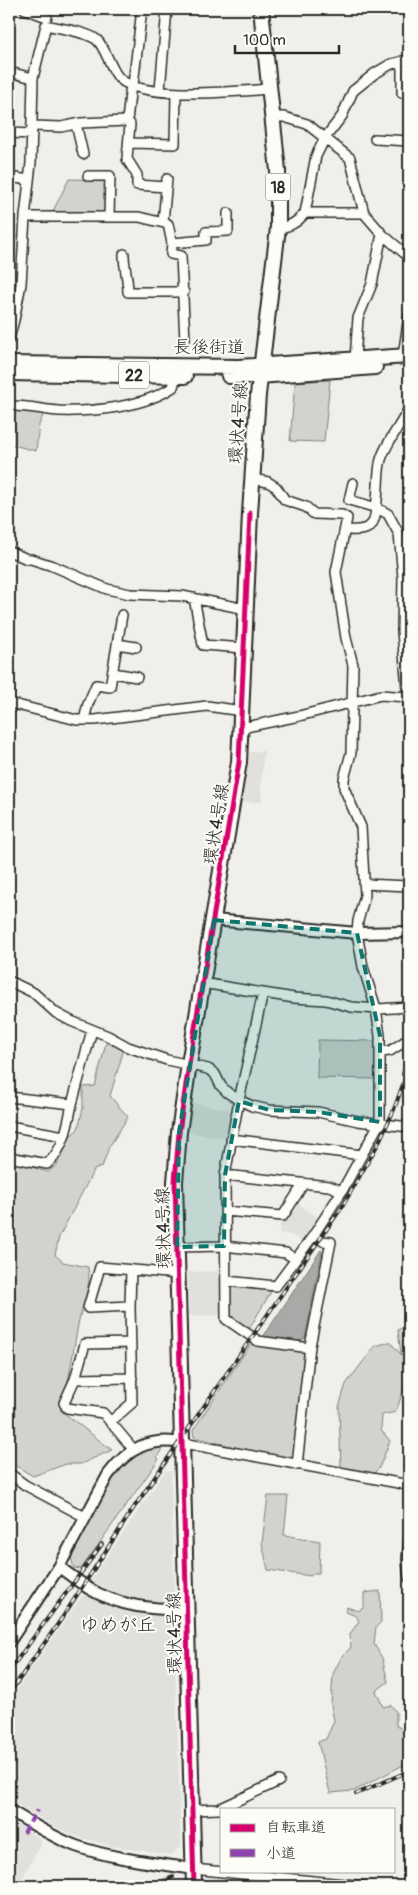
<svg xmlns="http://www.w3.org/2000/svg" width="418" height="1895" font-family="Pangolin,'Klee One',sans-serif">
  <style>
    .built { fill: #e1e0dc }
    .green { fill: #d3d2cf; stroke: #7f7e7d }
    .water { fill: #aaa9a7; stroke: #777775 }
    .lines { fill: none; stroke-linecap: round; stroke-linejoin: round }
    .minor-casing { stroke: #2b2b2b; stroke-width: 12 }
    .tertiary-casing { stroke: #2b2b2b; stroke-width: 14 }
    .primary-casing { stroke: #2b2b2b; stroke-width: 18 }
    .minor { stroke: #fdfcf7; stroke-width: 9 }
    .tertiary { stroke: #fdfcf7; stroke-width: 10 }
    .primary { stroke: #fdfcf7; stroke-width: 14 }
    .rail-casing { stroke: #2b2b2b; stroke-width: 4 }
    .rail { stroke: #fdfcf7; stroke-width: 2; stroke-dasharray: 5.5; stroke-linecap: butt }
    .quiet { stroke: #8e44ad; stroke-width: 4; stroke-dasharray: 8 4; stroke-linecap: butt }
    .cycleway-casing { stroke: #fdfcf7; stroke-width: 8 }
    .cycleway { stroke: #d6006c; stroke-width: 5 }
    .marked { fill: #0f766e; fill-opacity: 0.2; stroke: #0f766e; stroke-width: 4; stroke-dasharray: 10 6; stroke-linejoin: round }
    .labels { text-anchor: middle; stroke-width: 4; stroke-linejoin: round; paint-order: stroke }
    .shield { fill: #fdfcf7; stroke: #6a6a68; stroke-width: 1 }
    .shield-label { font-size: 16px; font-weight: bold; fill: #2b2b2b }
    .street-label { font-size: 18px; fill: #2b2b2b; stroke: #fdfcf7 }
    .neighbourhood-label { font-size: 19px; fill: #2b2b2b; stroke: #fdfcf7 }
  </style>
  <rect width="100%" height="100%" fill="#f0efeb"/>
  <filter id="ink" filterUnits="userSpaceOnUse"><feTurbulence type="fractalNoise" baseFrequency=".02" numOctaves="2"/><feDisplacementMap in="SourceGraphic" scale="10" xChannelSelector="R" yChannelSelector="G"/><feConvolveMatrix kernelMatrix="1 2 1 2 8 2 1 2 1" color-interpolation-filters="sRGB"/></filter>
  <g filter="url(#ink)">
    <path class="built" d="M264,751L261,784L262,802H242L249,752Z
      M191,1103L233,1110L229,1139L187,1132Z
      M409,1183V1225L400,1223Z
      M298,1204L318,1217L302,1242L292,1235L279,1233L281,1219L286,1220Z
      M222,1271L223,1313L221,1315L191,1316L189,1314L188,1272Z
      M165,1471H171L174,1591L164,1601H141L123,1597L91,1580Z
      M88,1595L102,1603L129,1612L164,1616L174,1626L181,1846L171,1855L111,1846L81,1838L53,1826L9,1799V1701L82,1596Z
      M9,1819L40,1839L41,1844L18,1886H9Z
      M170,1875L176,1886H145Z"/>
    <path class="green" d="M69,179L105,180V212L52,213Z
      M330,380L324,442L290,441L295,382Z
      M9,409L44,413L39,425L36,451L9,444Z
      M107,1039L124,1049L110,1096L128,1117L109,1147L102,1167L94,1170L59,1237L55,1255L63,1262L88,1267C92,1285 83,1302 79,1320C73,1350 70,1381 60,1410L112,1450L81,1464H66L33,1476L9,1462V1160L48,1172L57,1165L66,1140L78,1129L83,1108V1087L95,1086Z
      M318,1040L377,1041V1079L317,1078Z
      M229,1286L272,1290L248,1331L230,1317Z
      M409,1324V1357L407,1358L401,1354L398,1330Z
      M252,1342L307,1350L295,1462L194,1437L193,1430Z
      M390,1342L407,1361L409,1368V1373L396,1412L382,1415L381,1430L390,1441L379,1468L373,1474L341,1469L339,1407L346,1384L375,1346Z
      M159,1447L162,1449L157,1457L159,1459L81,1569L74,1568L71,1558C91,1518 111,1456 159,1447Z
      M268,1496H288L284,1535L320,1541L319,1573H313L311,1576L268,1570L262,1543Z
      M380,1591L381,1622L376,1627L374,1644L382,1658L388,1682L376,1691L383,1707L391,1705L396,1712V1726L406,1730L409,1762L354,1791L330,1793L318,1742L326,1739L334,1721L331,1705L333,1674L341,1658L351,1647L350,1634L359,1621L356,1616L346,1612L347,1607L358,1611L364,1607V1593Z"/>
    <path class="water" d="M321,1250L322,1252L305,1338L301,1341L263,1337Z"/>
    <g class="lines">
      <g class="minor-casing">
        <path id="minor" d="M25,9L47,17
          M402,61V93H409
          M9,72L33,78
          M131,84L127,121L130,124L127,159L137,175V185L166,187
          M133,85L142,9
          M160,90L167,9
          M273,117H284L307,124L350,158L364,213
          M76,124L83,154
          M33,126L61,127L80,123L127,121
          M9,133L32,134
          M375,139L409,141
          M129,143L175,144L176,93
          M88,176H110L109,216
          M9,177L29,180
          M305,213H364L382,234L409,257
          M25,217H139L168,224L172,243L171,254L181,256L185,341
          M163,222L167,179
          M278,228C290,227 298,222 305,213L316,156L325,138L342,116L353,91L374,74L391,64L409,60
          M172,243L206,240V232L228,231V213
          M124,254C124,268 128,278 128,292H184
          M9,339L14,320L21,284L25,217L31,163L33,78L46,25C58,28 88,32 97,40C106,48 111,71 120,79C145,101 238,91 270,89
          M403,356L409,316
          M355,359L358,318L372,284L382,234
          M9,406C26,405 43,410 59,411C94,412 144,407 173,387L176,376
          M353,483L349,500L377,508L388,514L399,534L403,577L402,631L409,711
          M345,530C353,530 365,532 371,525C379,517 377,477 380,464C382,448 402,424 409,408
          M9,551L27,559H31L53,566L107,589L130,594L182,596L246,609
          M194,598L203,645L244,648
          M117,644L136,647
          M113,673L137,677
          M9,703L77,720H95L207,706L242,711
          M84,720L88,704L96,685L110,687L122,615
          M241,728L299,716L381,695L407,697
          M364,884L409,886
          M9,981L34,993L56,1013L71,1021L108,1036L128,1047L167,1060L208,1069L215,1074L221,1086L228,1093L239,1100L252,1106L269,1110L318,1112L358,1121L409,1127
          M202,983L294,998L326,1000L351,1007L378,1009L409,1007
          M263,993L239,1100L225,1175L226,1319L258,1341L310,1348
          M381,1052L390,1051L407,1040L409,1041
          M9,1097L72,1104L92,1030
          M9,1126L64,1136
          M231,1139L362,1155
          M9,1157L47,1164C64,1150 68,1124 72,1104
          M225,1175L329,1186L342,1191
          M225,1211L283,1216L304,1183
          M177,1247L224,1246L286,1253L295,1259
          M226,1281L276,1286L313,1236L342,1191L380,1122V1036L376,1008L363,967L357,933L358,921L365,895L361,827L344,788V779L351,753L353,665L346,638L336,572L347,518L342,515L314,514L306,507L285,500L276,487L268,482L253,479
          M130,1306L88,1308L100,1267L178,1274
          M131,1343L85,1344L75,1379L64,1403L67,1408L103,1413L133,1449
          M75,1379L132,1378
          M110,1422L132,1403L130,1306L131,1270
          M183,1443L409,1485
          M297,1465L310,1346L331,1242L323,1241L313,1236
          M9,1473L25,1485L85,1517
          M409,1537L407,1559L409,1578
          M192,1810L219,1809L279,1781
          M193,1869L364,1886"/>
      </g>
      <g class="tertiary-casing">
        <path id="tertiary" d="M214,920L357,933L409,932
          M59,1567C69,1574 78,1581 88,1588C119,1607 152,1609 187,1610
          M9,1642L59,1567L108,1475C128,1448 149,1437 183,1443
          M9,1810C31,1823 52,1837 76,1846C113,1859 155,1863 193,1869"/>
      </g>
      <g class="primary-casing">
        <path id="primary" d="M9,364L238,367L409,356
          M9,373L185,376
          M229,376H259L375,367
          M194,1886L175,1182L179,1132L189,1064L239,762L250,513L258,395L278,228V171L261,9"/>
      </g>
      <use href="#minor" class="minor"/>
      <use href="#tertiary" class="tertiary"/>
      <use href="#primary" class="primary"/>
      <g class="rail-casing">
        <path id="rail" d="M403,1074L409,1055
          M9,1671L102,1544
          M9,1694L62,1618L135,1506L342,1207L378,1144L393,1112L409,1068
          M356,1794L409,1771
          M153,1886L173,1877
          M171,1886L176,1884"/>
      </g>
      <use href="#rail" class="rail"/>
      <path class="quiet" d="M24,1833L37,1810"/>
      <g class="cycleway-casing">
        <path id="cycleway" d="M194,1886L175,1182L179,1132L189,1064L239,762L250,513"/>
      </g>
      <use href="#cycleway" class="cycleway"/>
    </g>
  </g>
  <path class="marked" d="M214,920L357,933L380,1036V1122L318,1112L269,1110L239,1101L225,1175L224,1246L177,1247L179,1132Z"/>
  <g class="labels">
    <g class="shield">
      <rect x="265.5" y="173.5" width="25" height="27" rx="4"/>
      <rect x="119" y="361.5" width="30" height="27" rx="4"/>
    </g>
    <g class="shield-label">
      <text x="278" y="193">18</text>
      <text x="134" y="381">22</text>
    </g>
    <g class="street-label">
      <text x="209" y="353">長後街道</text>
      <text transform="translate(238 423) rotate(-86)" y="6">環状4号線</text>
      <text transform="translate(216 824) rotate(-81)" y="6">環状4号線</text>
      <text transform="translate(163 1228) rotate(-91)" y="6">環状4号線</text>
      <text transform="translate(174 1633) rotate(-91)" y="6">環状4号線</text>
    </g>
    <g class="neighbourhood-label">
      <text x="118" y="1631">ゆめが丘</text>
    </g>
  </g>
  <rect width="418" height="1895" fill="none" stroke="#fdfcf7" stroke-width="30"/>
  <rect x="15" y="15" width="388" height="1865" fill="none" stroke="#2b2b2b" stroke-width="2" filter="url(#ink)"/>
  <rect x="220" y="1808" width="175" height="65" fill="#fdfcf7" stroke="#a9a8a5"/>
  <rect x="230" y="1824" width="25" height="8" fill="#d6006c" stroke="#a9a8a5"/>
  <text x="266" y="1832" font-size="15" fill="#2b2b2b">自転車道</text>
  <rect x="230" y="1849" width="25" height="8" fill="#8e44ad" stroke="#a9a8a5"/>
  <text x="266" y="1858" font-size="15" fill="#2b2b2b">小道</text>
  <path d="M235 45v8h104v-8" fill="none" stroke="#2b2b2b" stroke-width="2.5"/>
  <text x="243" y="45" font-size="15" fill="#2b2b2b" stroke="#fdfcf7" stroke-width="4" paint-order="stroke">100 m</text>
</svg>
